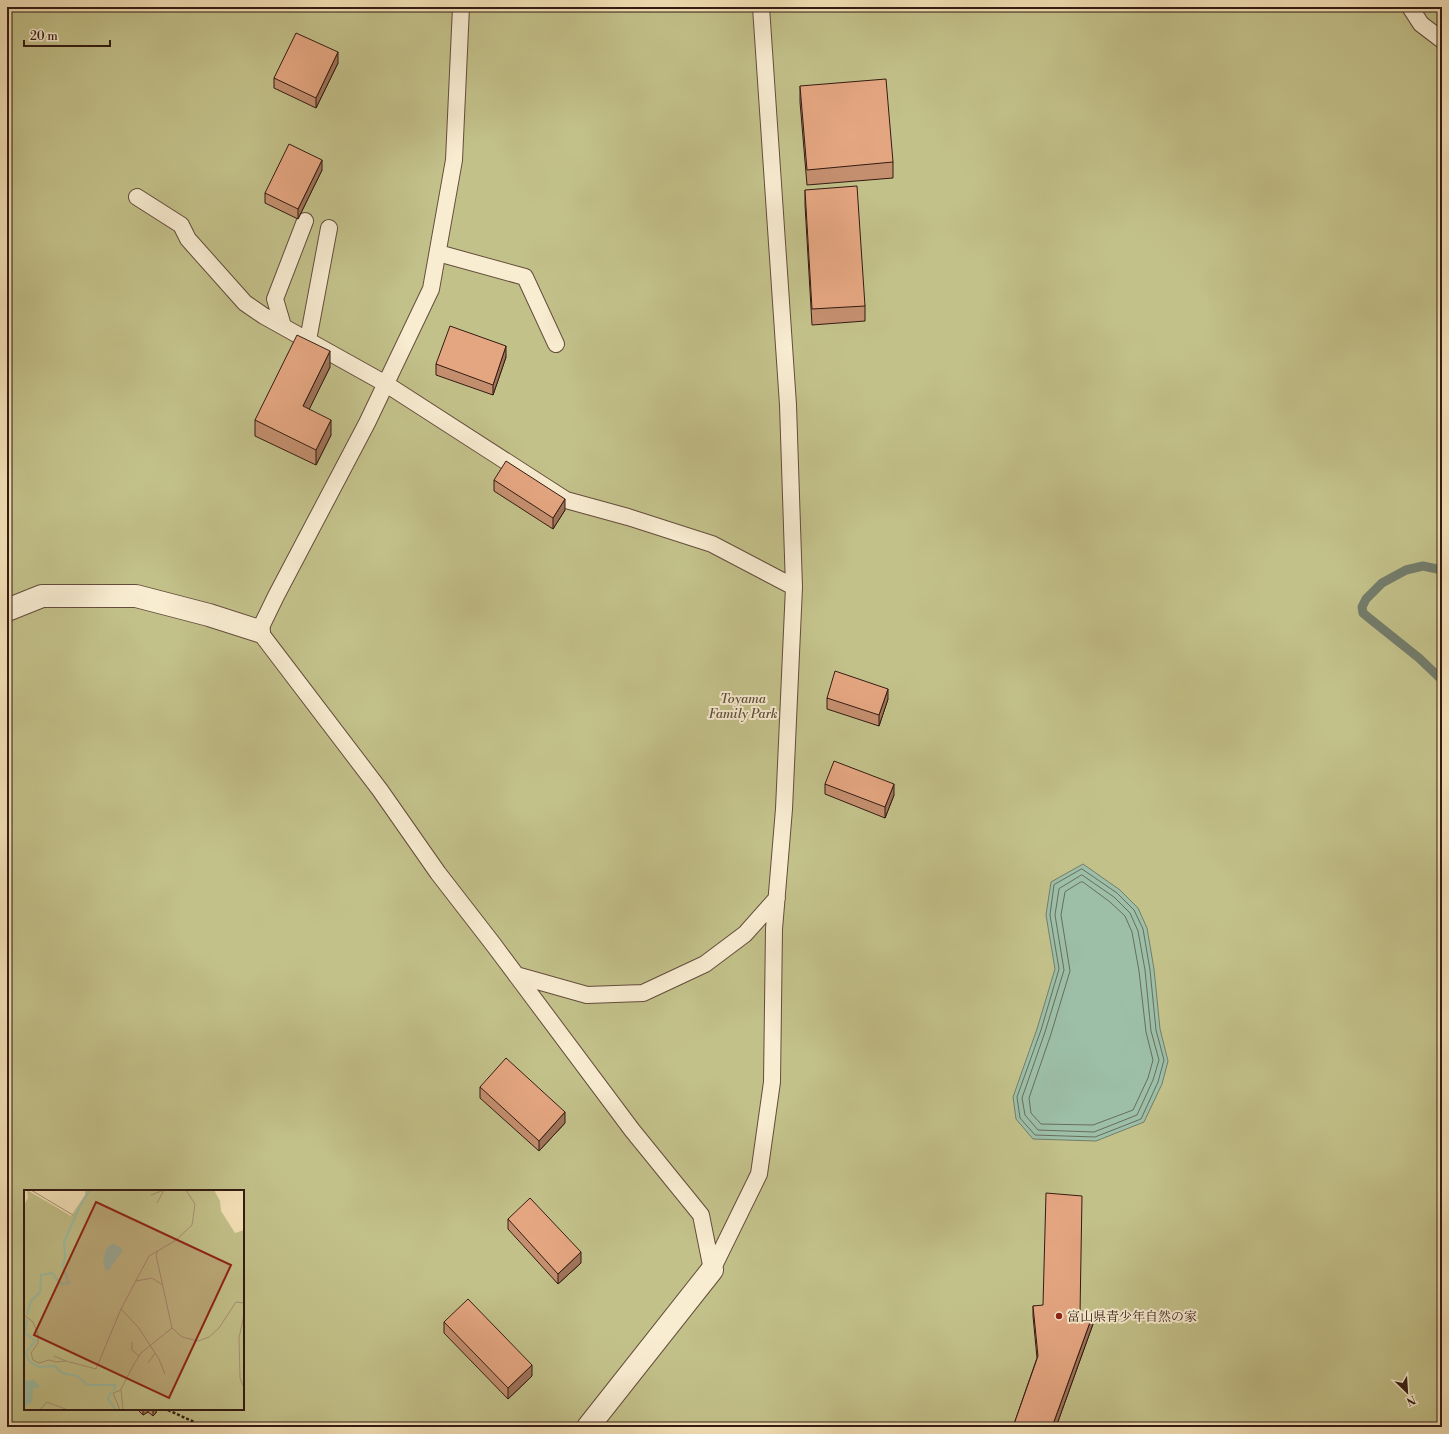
<svg xmlns="http://www.w3.org/2000/svg" width="1449" height="1434" font-family="'Libre Bodoni','Noto Serif JP',serif">
  <style>
    .green { fill: #c3c18a; stroke: #7b6e4e; fill-rule: evenodd }
    .water { fill: #9dbfa8; stroke: #737d6c }
    .lines { fill: none; stroke-linecap: round; stroke-linejoin: round }
    .shore { stroke: #686d5d; stroke-width: 1 }
    .stream { stroke: #737d6c; stroke-width: 9 }
    .lane-casing { stroke: #644d3c; stroke-width: 18 }
    .street-casing { stroke: #644d3c; stroke-width: 24 }
    .path { stroke: #331b12; stroke-width: 2.5; stroke-dasharray: 3 2; stroke-linecap: butt }
    .lane { stroke: #f8ecd1; stroke-width: 16 }
    .street { stroke: #f8ecd1; stroke-width: 22 }
    .wall { fill: #c48f6f; stroke: #331b12 }
    .shaded-wall { fill: #a0745a; stroke: #331b12 }
    .building { fill: #e4a681; stroke: #331b12 }
    .poi-dot { fill: #8f2418; stroke: #f8ecd1; stroke-width: 1.5 }
    .labels { text-anchor: middle; stroke-width: 4; stroke-linejoin: round; paint-order: stroke }
    .park-label { font-size: 13px; font-style: italic; fill: #5e4d36; stroke: #f8ecd1 }
    .poi-label { font-size: 13px; fill: #331b12; stroke: #f8ecd1; text-anchor: start }
    .inset-river { fill: none; stroke: #9dbfa8; stroke-width: 2 }
    .inset-road { fill: none; stroke: #a79276; stroke-width: 1 }
    .view { fill: #8f2418; fill-opacity: 0.15; stroke: #8f2418; stroke-width: 2 }
    .inset-edge { fill: none; stroke: #331b12; stroke-width: 2 }
  </style>
  <rect width="100%" height="100%" fill="#f5e2b8"/>
  <filter id="stains"><feTurbulence type="fractalNoise" baseFrequency=".005" numOctaves="4"/><feColorMatrix values="0 0 0 0 .2 0 0 0 0 .09 0 0 0 0 .02 0 0 0 .5 -.17"/></filter>
  <radialGradient id="worn" r=".72"><stop offset=".6" stop-color="#630" stop-opacity="0"/><stop offset="1" stop-color="#630" stop-opacity=".3"/></radialGradient>
  <path class="green" d="M7,7H1442V1427H7ZM25,1191H243V1409H25Z"/>
  <path class="water" d="M1083,864L1120,890L1138,908L1147,928L1154,969L1160,1029L1168,1061L1162,1084L1144,1122L1096,1141L1033,1139L1016,1119L1013,1097L1037,1029L1055,969L1046,915L1051,882Z"/>
  <g class="lines">
    <path class="shore" d="M1082,869L1117,893L1134,910L1143,929L1150,970L1156,1030L1164,1060L1158,1082L1141,1119L1095,1137L1035,1135L1020,1118L1017,1097L1041,1030L1059,969L1050,915L1054,885Z
      M1082,875L1114,897L1130,913L1138,931L1145,970L1151,1031L1159,1060L1153,1080L1137,1115L1094,1132L1038,1130L1025,1115L1022,1098L1045,1032L1064,970L1055,915L1059,889Z
      M1081,882H1083L1110,902L1125,916L1132,932L1139,971L1146,1032L1153,1060L1148,1078L1133,1110L1093,1125L1041,1124L1031,1113L1029,1098L1051,1034L1070,971L1061,915L1065,892Z"/>
    <path class="stream" d="M1442,570L1423,566L1406,570L1382,583L1366,599L1362,607L1363,613L1369,618L1419,658L1442,680"/>
    <g class="lane-casing">
      <path id="lane" d="M461,7L454,160L431,289L367,423L276,596L259,631L380,790L438,873L493,944L632,1130L701,1215L712,1270
        M1410,7L1421,24L1442,40
        M137,197L181,225L188,239L245,303L264,316L386,384L566,500L628,517L712,544L794,587
        M438,253L525,277L556,344
        M283,326L275,299L305,221
        M308,340L329,228
        M516,975L587,995L643,993L705,964L745,934L777,898
        M712,1270L759,1174L772,1082L774,929L784,809L794,587L788,405L761,7"/>
    </g>
    <g class="street-casing">
      <path id="street" d="M7,610L42,596H136L209,615L259,631
        M588,1427L712,1270"/>
    </g>
    <path class="path" d="M168,1410L194,1422L199,1427"/>
    <use href="#lane" class="lane"/>
    <use href="#street" class="street"/>
  </g>
  <path class="wall" d="M338,63L316,108L274,88V78Z
    M800,86L893,162V178L807,185L800,102Z
    M322,170L298,219L265,203V193Z
    M805,190L865,306V321L812,325L805,205Z
    M506,357L493,395L436,375V364Z
    M330,367L309,409L331,435L316,465L255,436V420Z
    M494,480L565,510L553,529L494,491Z
    M827,698L888,699L879,726L827,709Z
    M825,784L894,795L885,818L825,794Z
    M480,1087L565,1123L539,1151L480,1098Z
    M508,1219L581,1263L558,1284L508,1229Z
    M1033,1306L1080,1314L1093,1324L1056,1427H1013L1037,1358L1033,1316Z
    M444,1322L532,1376L508,1399L444,1333Z
    M137,1409H156V1413L153,1416L148,1412L143,1415Z"/>
  <path class="shaded-wall" d="M338,52V63L316,108V98Z
    M322,160V170L298,219V209Z
    M506,346V357L493,395V385Z
    M330,351V367L303,422V406Z
    M331,420V435L316,465V450Z
    M565,499V510L553,529V518Z
    M888,689V699L879,726V715Z
    M894,784V795L885,818V807Z
    M565,1112V1123L539,1151V1141Z
    M581,1252V1263L558,1284V1274Z
    M1093,1314V1324L1056,1427H1052Z
    M532,1365V1376L508,1399V1388Z
    M143,1409H148V1412L143,1415Z
    M155,1409H156V1413L153,1416V1411Z"/>
  <path class="building" d="M296,33L338,52L316,98L274,78Z
    M886,79L893,162L807,170L800,86Z
    M289,144L322,160L298,209L265,193Z
    M857,186L865,306L812,309L805,190Z
    M450,326L506,346L493,385L436,364Z
    M297,335L330,351L303,406L331,420L316,450L255,420Z
    M506,461L565,499L553,518L494,480Z
    M835,671L888,689L879,715L827,698Z
    M834,761L894,784L885,807L825,784Z
    M506,1058L565,1112L539,1141L480,1087Z
    M1046,1193L1082,1196L1080,1314H1093L1052,1427H1013L1038,1356L1033,1306L1043,1305Z
    M530,1198L581,1252L558,1274L508,1219Z
    M468,1299L532,1365L508,1388L444,1322Z"/>
  <circle class="poi-dot" cx="1059" cy="1316" r="4"/>
  <g class="labels">
    <g class="park-label">
      <text x="743" y="703">Toyama<tspan x="743" dy="15">Family Park</tspan></text>
    </g>
    <g class="poi-label">
      <text x="1067" y="1321">富山県青少年自然の家</text>
    </g>
  </g>
  <g transform="translate(24 1190)">
    <rect width="220" height="220" fill="#f5e2b8"/>
    <path d="M3,0L47,26L61,5V0H190L196,11L197,21L211,43L220,40V220H0V15L4,8Z" fill="#c3c18a"/>
    <path d="M87,54L93,55L99,60L85,80L82,81L79,72L82,59ZM10,190L16,197L9,199L8,212L0,217V191Z" fill="#9dbfa8"/>
    <path class="inset-river" d="M3,125L7,111L16,102L17,85L28,83L37,94L45,93L39,77L41,66L40,52L55,18L66,0M3,129L1,143L11,151L2,163L5,171L15,177L31,176L38,183L53,186L64,195H91L90,201M87,202L84,209L92,220"/>
    <path class="inset-road" d="M7,0L49,25M127,5L140,0M133,13L140,0M134,60L132,65L148,138L158,147L174,151L185,147L195,138L212,112L220,113M112,91L128,88L139,95M97,119L114,137L135,169L141,184M0,125L9,132L14,144V153L7,163L9,170L15,173L25,170L32,172L42,171L72,179L97,119L125,66L152,50L168,35L171,14L162,0M220,125L215,148L216,188L220,198M108,152V160L115,166M30,166L42,171M124,173L131,163M16,220L23,212L44,220M96,220L89,203L97,200M99,220L97,199L110,174L117,163L148,138"/>
    <path class="view" d="M72,12L207,75L145,208L10,145Z"/>
    <rect width="220" height="220" class="inset-edge"/>
  </g>
  <rect width="1449" height="1434" fill="none" stroke="#f5e2b8" stroke-width="24"/>
  <rect x="8" y="8" width="1433" height="1418" fill="none" stroke="#331b12" stroke-width="2"/>
  <rect x="12" y="12" width="1425" height="1410" fill="none" stroke="#331b12"/>
  <g transform="translate(1407 1392) rotate(155)" stroke="#f8ecd1" stroke-width="3" paint-order="stroke">
  <path d="M0-3L7 15L0 10L-7 15Z" fill="#331b12"/>
  <text y="-6" font-size="11" font-weight="bold" text-anchor="middle" fill="#331b12">N</text>
  </g>
  <path d="M24 40v6h86v-6" fill="none" stroke="#331b12" stroke-width="2"/>
  <text x="30" y="40" font-size="12" fill="#331b12" stroke="#f8ecd1" stroke-width="3" paint-order="stroke">20 m</text>
  <rect width="100%" height="100%" filter="url(#stains)"/>
  <rect width="100%" height="100%" fill="url(#worn)"/>
</svg>
